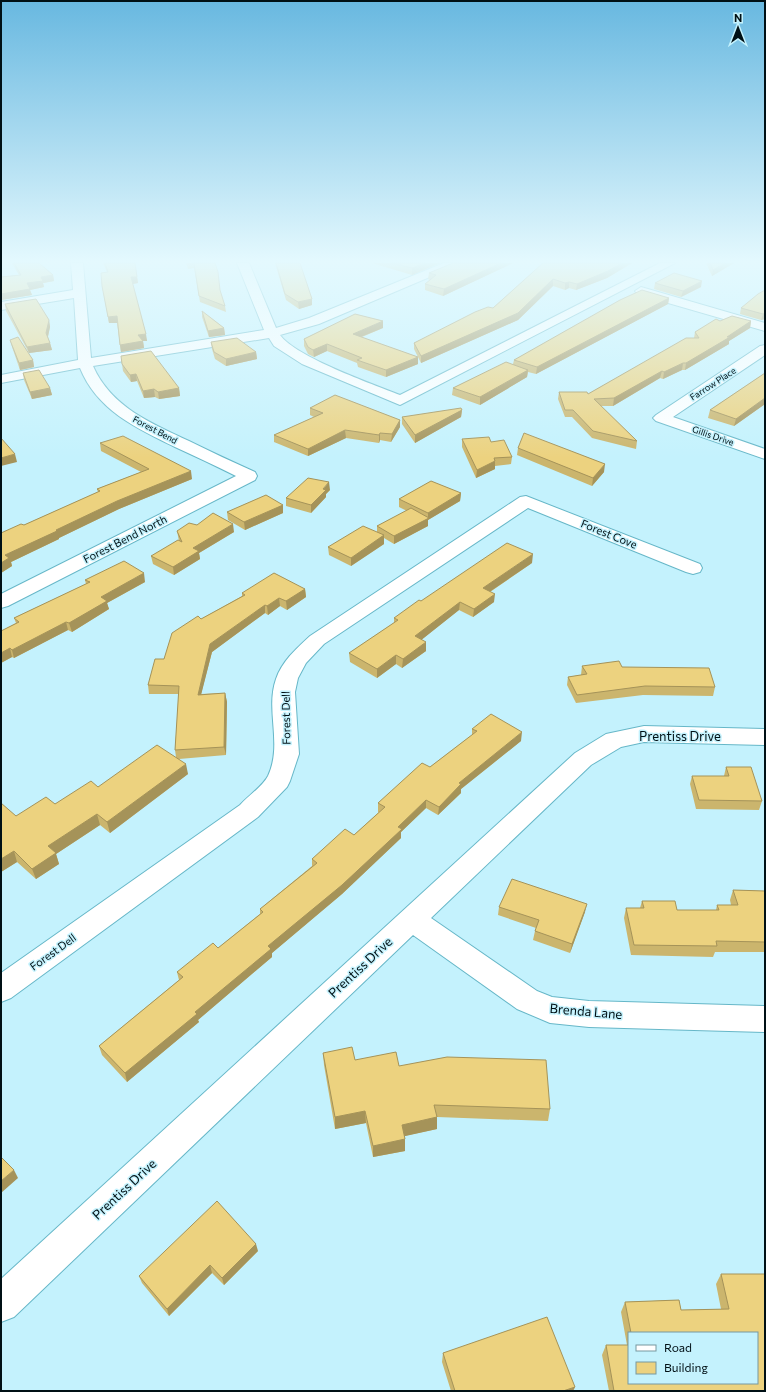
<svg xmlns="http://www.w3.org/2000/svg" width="766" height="1392" font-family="Commissioner,sans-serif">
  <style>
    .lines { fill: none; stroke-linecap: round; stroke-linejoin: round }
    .minor-casing { stroke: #66b7c8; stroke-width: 2 }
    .minor { fill: #fff; fill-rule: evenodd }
    .wall { fill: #cbb56d; fill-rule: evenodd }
    .shaded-wall { fill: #a59359 }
    .building { fill: #ecd27f; stroke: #a59359 }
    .labels { text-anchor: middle; stroke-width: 3; stroke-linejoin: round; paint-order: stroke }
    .far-street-label { font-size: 9px; fill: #001015; stroke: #c4f2fd }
    .street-label { font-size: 11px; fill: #001015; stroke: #c4f2fd }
    .near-street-label { font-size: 13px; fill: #001015; stroke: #c4f2fd }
  </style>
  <rect width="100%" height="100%" fill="#c4f2fd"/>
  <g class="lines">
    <g class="minor-casing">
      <path id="minor" d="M71,263H83L91,358L264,330L237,263H249L276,328L309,318L444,263H460L458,265L319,324L280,335C296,357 372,384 400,395L660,263H675L400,405L302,364L274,346L269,338L93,366C111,407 151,423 189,441C211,452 233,462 255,472L257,476L255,480L8,606L1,608V594L236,476C216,466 195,456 175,447C136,428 97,410 80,368L1,383V375L78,360L74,298L1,310V302L73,290Z
        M641,287L765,323V331L637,294L635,291Z
        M765,345V355L673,417L765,449V459L656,421L653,418L656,415L760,346Z
        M526,496L700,564L702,568L700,572L693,574L686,572L528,508L324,644L306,663L298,678L295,692L299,754L290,781L287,787L258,817L11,998L1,1002V973L240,805C248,796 263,786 268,776C283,744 265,710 276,679C282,661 297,648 310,636L520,497Z
        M644,726L765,729V745L644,742L621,747L591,765L431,918L537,991L552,997L589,1001L765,1006V1032L589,1027L550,1023L517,1009L413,935L14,1317L1,1322V1279L575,753L606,734Z"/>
    </g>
    <use href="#minor" class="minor"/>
  </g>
  <path class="wall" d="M12,263H39L53,275L54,281L43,283L44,287L30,290L32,295L1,300V277L19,275Z
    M103,263H135L138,283L132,284L147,341H143L144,348L121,352L117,323H109L102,286L107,272Z
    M186,263H215L220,291L225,306L226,312L200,302L194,268L188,269Z
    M275,263H300L312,299V305L299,309L286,300Z
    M372,263H440L412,275Z
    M453,263H513L443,296L425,290V284L430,280L428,279L429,273Z
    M543,263H632L607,278L576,290L569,288L565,290L553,286L518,320L421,363L414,349V343L493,308Z
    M706,263H734L712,276Z
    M655,283L701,287L681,297L654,289Z
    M765,290V319L761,320L740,314L741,308Z
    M669,298L668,304L536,374L528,372L527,377L480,405L452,395L453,388L513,364L514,360Z
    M5,304L49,320L50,327L48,337L50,343L52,350L29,353L6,311Z
    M202,311L224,328L225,335L209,337L202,317Z
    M720,321H751L750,328L729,341V344L685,370H682L663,379L660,378L613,406H601L637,441L636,449L592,438L572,417H565L558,399L559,392L588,394L694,338L695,332Z
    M383,328L362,337L418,364L386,377L358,367L357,363L327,351L314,357L308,354L304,346V339Z
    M10,340L33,360L34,367L20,370L12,347Z
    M211,342L256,352L257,359L226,366L215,359L212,349Z
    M122,364L179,388L180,396L159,399L155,397L144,398L137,381L131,382L123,371Z
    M23,373L50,388L52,395L32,399L24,380Z
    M765,373V404L734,426L708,418L710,410Z
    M310,408L400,420V427L391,442L380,440L379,443L346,438L308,456L274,442V435L314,417L310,415Z
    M462,410L461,417L415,443L402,424V417Z
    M462,439L491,442L512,457L511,464L495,466V469L476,478L462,447Z
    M100,443L192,479L119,509L59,538V539L11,562L12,566L1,573L24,525L98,492L97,489L141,472L101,451Z
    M518,448L604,472L592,486L517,455Z
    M330,490L326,494V497L311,513L286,506V498Z
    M461,493L460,501L428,520V526L394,544L384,538V544L351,566L329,555L328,547L377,532V526L407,511L399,507V499Z
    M283,505V513L245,530L228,520L227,512Z
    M197,525L234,532L199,553L200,559L174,575L153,564L151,556L179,541L177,531Z
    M532,563L490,592L494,602L473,617L459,610L421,640L426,651L402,668L396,664L377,678L350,662L349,653L394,623V618L421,601Z
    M85,580L145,582L107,603L109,609L72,632L68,630L14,658L12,657L1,663V631L16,623L14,618L86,584Z
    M305,589L306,597L287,610L280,606L268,615L265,613L212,652L201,694L225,693L227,702L226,755L179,759L188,774L110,833L100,825L56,854L59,864L36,879L17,862L1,872L16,816L55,804L98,787L176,757L175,750L179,694H149L148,685L164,659L201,619L242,596V593Z
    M582,666L622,667L715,687L713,696L643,695L576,703L567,685L568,677L581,675Z
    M472,729L521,741L461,789V793L438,815L426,808L401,832V838L342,894L272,953V957L198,1020L199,1022L127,1082L102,1055L99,1046L179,980L177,972L218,948L260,914V909L312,866V859L354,835L379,812H378V803L430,767L472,735Z
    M726,767L762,801L759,810L696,809L690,784L692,776H724Z
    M733,890L765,891V952H715L713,957L631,955L624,918L626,908H640L642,901L677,910H716L717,905H731L730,900Z
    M499,907L585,912L570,953L533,940L535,931L536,928L498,915Z
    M323,1053L355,1060L399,1066L550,1109L548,1121L437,1117V1129L404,1136L405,1151L373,1157L366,1123L335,1129L324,1065Z
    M258,1251L224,1285L212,1273L169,1316L142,1283L139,1276Z
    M721,1274H765V1391H609L602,1355L606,1345H627L621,1312L625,1302L679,1300L681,1310L721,1309L716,1284ZM629,1333H757V1383H629Z
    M443,1353L575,1387L573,1391H451L442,1362Z"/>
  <path class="shaded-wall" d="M425,263H440L412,275V268Z
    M501,263H513L443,296L444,289Z
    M622,263H632L607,278L576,290L577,284Z
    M725,263H734L712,276L713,270Z
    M53,275L54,281L43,283L44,287L30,290L32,295L1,300V294L41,277Z
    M131,277H137L138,283L132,284Z
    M553,279V286L518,320L421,363V356Z
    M702,281L701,287L681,297L683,291Z
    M569,282V288L565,290V283Z
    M669,298L668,304L536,374L537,367Z
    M312,299V305L299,309L298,302Z
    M765,313V319L761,320L763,314Z
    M117,316L118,323H109L108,317Z
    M49,320L50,327L47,340L46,333Z
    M383,321V328L353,340V334Z
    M751,321L750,328L729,341V344L685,370L686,363Z
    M224,328L225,335L209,337L208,331Z
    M146,334L147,341H139L138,335Z
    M143,341L144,348L121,352L120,345Z
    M50,343L52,350L29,353L27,347Z
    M327,344V351L314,357L313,350Z
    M256,352L257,359L226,366V359Z
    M418,357V364L386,377V370Z
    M33,360L34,367L20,370L19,363Z
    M683,363L682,370L663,379L664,372Z
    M528,370L527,377L480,405V397Z
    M662,371L660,378L613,406L614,398Z
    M136,374L137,381L131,382L130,375Z
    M50,388L52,395L32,399L30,392Z
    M179,388L180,396L159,399L158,392Z
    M154,389L155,397L144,398L143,391Z
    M765,398V404L734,426L736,419Z
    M462,410L461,417L415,443V435Z
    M400,420V427L391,442L392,434Z
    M345,430L346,438L308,456V449Z
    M380,433V440L379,443V435Z
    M15,454L17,462L1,466V458Z
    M495,461V469L476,478L477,470Z
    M605,464L604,472L592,486L593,478Z
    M191,471L192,479L119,509L59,538V539L11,562L12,566L1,573V563L5,555L56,530L117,501Z
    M329,482L330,490L326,494V497L311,513V505Z
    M461,493L460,501L428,520V526L394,544V536L428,518V513Z
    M283,505V513L245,530L244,522Z
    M233,524L234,532L199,553L200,559L174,575L173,567L193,548Z
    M384,535V544L351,566V558Z
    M533,554L532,563L482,597L483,588Z
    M144,573L145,582L107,603L109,609L72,632L69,623L101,597Z
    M305,589L306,597L287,610L286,601Z
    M495,594L494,602L473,617L474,609Z
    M279,598L280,606L268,615L267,606Z
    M460,602L459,610L415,645V636Z
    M265,605V613L212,652L199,703L198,695L210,644Z
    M66,622L68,630L14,658L12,650Z
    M426,642V651L402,668L403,659Z
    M10,648L12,657L1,663V653Z
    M396,655V664L377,678V669Z
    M225,693L227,702L226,755L224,747Z
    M522,732L521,741L461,789V793L438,815L439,807L459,783Z
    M186,764L188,774L110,833L107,822Z
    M426,800V808L401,832V838L342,894L272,953V957L198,1020L199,1022L127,1082L125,1073L195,1012L398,827Z
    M97,814L100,825L56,854L59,864L36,879L32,869L48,846Z
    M14,851L17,862L1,872V859Z
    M587,904L585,912L570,953L572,944Z
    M365,1111L366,1123L335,1129V1117Z
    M437,1117V1129L401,1137L402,1125Z
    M405,1139V1151L373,1157V1146Z
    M14,1170L18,1178L1,1193V1181Z
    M256,1244L258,1251L224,1285L222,1278Z
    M210,1265L212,1273L169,1316L167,1309Z
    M575,1387L573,1391H563Z"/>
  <path class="building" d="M14,263H39L53,275L41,277L43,281L27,283L30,289L1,294V277L21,275Z
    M105,263H135L137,277H131L146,334L138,335L143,341L120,345L117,316L108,317L102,286L101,273L108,272Z
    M194,263H215L218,272L220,290L225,306L199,296Z
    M276,263H300L312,299L298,302L285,294Z
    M392,263H425L412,268Z
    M453,263H501L444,289L425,284L436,275L429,273Z
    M543,263H622L608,271L577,284L569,282L565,283L553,279L518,313L421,356L414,343L475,312L488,307L493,308Z
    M710,263H725L713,270Z
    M674,273L702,281L683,291L655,283Z
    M642,290L669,298L537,367L514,360L620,300Z
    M765,290V313L763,314L741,308L758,294Z
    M36,299L49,320L46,333L50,343L27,347L5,304Z
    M202,311L224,328L208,331Z
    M355,314L383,321L353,334L418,357L386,370L357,360L362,358L327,344L313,350L308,347L304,339Z
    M732,316L751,321L727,337H730L686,363H683L664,372L662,371L614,398L594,399L637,441L593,431L573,410H565L559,392H587L588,394L686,338H699L695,332L716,319L720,321Z
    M18,337L33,360L19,363L10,340Z
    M237,338L256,352L226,359L214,352L211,342Z
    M151,351L179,388L158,392L154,389L143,391L136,374L130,375L122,364L121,356Z
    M506,362L528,370L480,397L453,388Z
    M39,370L50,388L30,392L23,373Z
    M765,373V398L736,419L710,410Z
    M335,395L400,420L392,434L380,433L379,435L345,430L308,449L274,435L323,413L310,408Z
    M461,408L462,410L415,435L402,417Z
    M524,433L605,464L593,478L518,448Z
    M123,436L191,471L117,501L56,530L57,531L5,555L9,558L1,563V533L21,524L24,525L100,491L97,489L149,469L100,443Z
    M489,437L491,442L504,440L512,457L494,458L495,461L477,470L462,439Z
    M1,438L15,454L1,458Z
    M308,478L329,482L323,489L326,490L311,505L286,498Z
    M431,481L461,493L428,513L399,499Z
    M266,495L283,505L244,522L227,512Z
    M411,508L429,518L394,536L377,526Z
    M213,513L233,524L193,548L199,551L173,567L151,556L178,540L182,542L177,531L189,523L197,525Z
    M363,526L384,535L351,558L328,547Z
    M507,543L533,554L483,588L495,594L474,609L460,602L415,636L426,642L403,659L396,655L377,669L349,653L398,620L394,618L419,600L421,601Z
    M124,561L144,573L101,597L107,601L69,623L66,622L12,650L10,648L1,653V631L19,622L14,618L90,582L85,580Z
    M274,573L305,589L286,601L279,598L267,606L265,605L210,644L198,695L225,693L224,747L175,750L179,686L148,685L155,659H164L172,633L198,616L201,619L245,595L242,593Z
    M619,661L622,667L709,668L715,687L645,686L577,695L568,677L587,674L582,666Z
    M491,714L522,732L459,783L461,784L439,807L426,800L398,827L402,829L342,885L268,946L271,949L195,1012L197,1014L125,1073L99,1046L183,977L177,972L213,943L218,948L263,912L260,909L317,863L312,859L345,829L354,835L385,807L378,803L422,763L430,767L477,731L472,729Z
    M157,745L186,764L107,822L97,814L48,846L56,853L32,869L14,851L1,859V803L16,816L46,797L55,804L91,781L98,787Z
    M726,767H751L762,801L699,800L692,776H729Z
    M512,879L587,904L572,944L535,931L539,920L499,907Z
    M733,890L765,891V942L716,941L717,946L634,945L626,908H644L642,901H675L677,910H719L717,905H738Z
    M352,1047L355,1060L396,1052L399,1066L447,1057L546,1060L550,1109L434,1105L437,1117L402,1125L405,1139L373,1146L365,1111L335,1117L323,1053Z
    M1,1157L14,1170L1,1181Z
    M217,1201L256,1244L222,1278L210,1265L167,1309L139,1276Z
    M721,1274H765V1391H614L606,1345H629V1383H757V1333H631L625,1302L679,1300L681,1310L729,1309Z
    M547,1317L575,1387L563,1391H455L443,1353Z"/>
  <linearGradient id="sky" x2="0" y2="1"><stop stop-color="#68b8e0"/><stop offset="0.57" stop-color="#e4f9fe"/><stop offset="1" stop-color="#e4f9fe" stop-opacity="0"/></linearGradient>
  <rect width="766" height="458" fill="url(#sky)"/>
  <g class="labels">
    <g class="far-street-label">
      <text transform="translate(713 384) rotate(-33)" y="3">Farrow Place</text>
      <text transform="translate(155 430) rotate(28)" y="3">Forest Bend</text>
      <text transform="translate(713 436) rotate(19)" y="3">Gillis Drive</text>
    </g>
    <g class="street-label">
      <text transform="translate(609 534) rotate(22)" y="4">Forest Cove</text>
      <text transform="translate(125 539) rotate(-27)" y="4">Forest Bend North</text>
      <text transform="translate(286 718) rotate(-91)" y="4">Forest Dell</text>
      <text transform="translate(53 952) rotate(-36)" y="4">Forest Dell</text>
    </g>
    <g class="near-street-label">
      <text x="680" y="741">Prentiss Drive</text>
      <text transform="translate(360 967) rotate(-43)" y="5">Prentiss Drive</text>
      <text transform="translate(586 1011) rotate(5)" y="5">Brenda Lane</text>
      <text transform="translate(124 1189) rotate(-43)" y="5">Prentiss Drive</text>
    </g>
  </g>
  <rect width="766" height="1392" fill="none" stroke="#001015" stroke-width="4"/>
  <rect x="628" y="1332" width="130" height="52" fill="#c4f2fd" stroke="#7698a0"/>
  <rect x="636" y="1345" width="20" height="6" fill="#ffffff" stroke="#7698a0"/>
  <text x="664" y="1352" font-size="12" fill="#001015">Road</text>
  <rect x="636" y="1362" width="20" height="12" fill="#ecd27f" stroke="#7698a0"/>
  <text x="664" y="1372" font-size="12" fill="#001015">Building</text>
  <g transform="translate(738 28)" stroke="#c4f2fd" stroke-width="3" paint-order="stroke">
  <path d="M0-3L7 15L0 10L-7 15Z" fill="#001015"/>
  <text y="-6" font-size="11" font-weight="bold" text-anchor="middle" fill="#001015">N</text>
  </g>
</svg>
